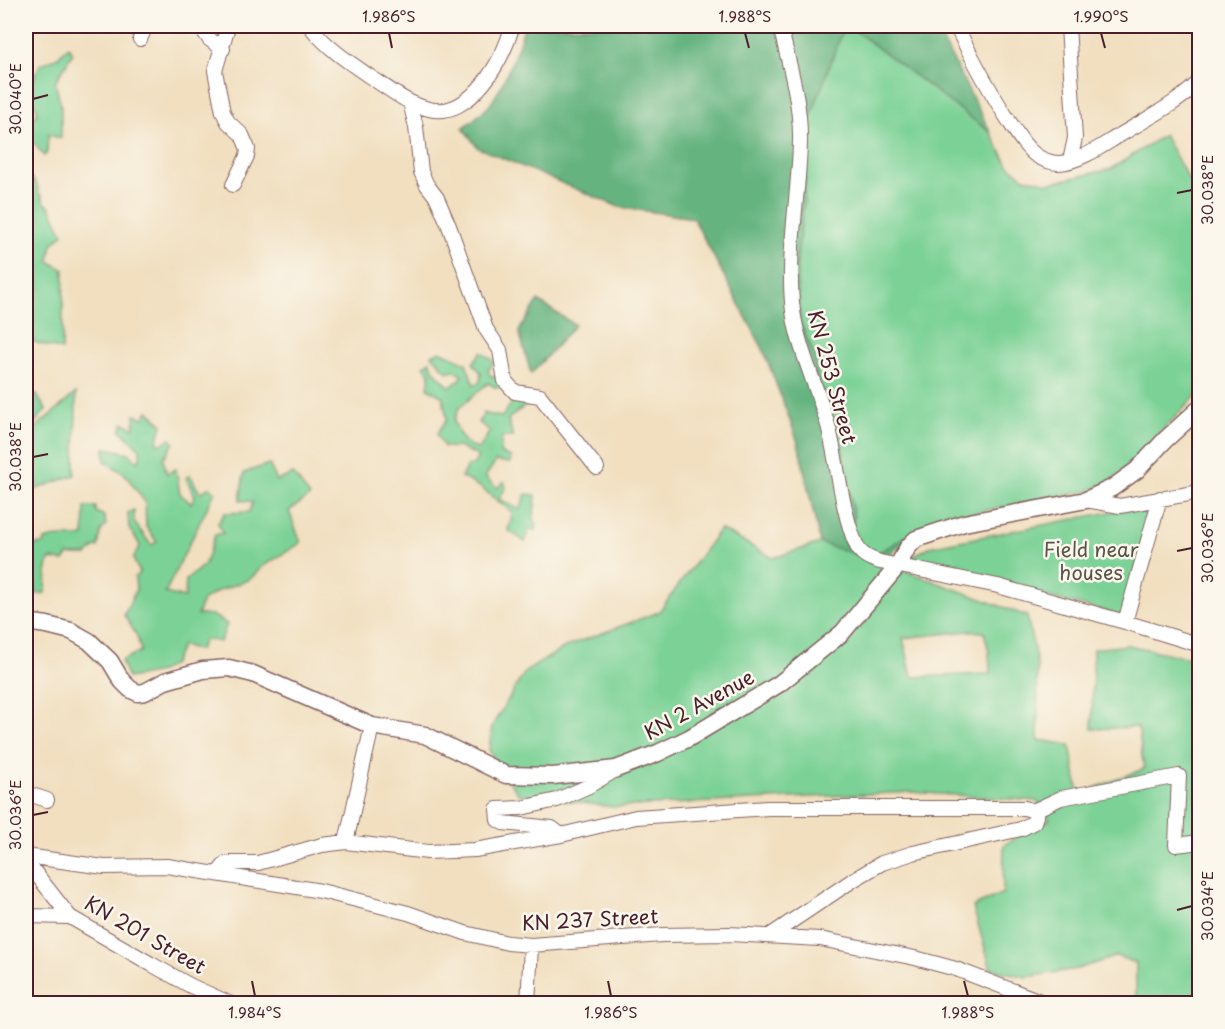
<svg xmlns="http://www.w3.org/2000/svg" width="1225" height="1029" font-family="'Playpen Sans',sans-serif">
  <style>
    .green { fill: #7cd296; stroke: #637860; stroke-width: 1.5; fill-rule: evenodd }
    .forest { fill: #65b47f; stroke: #586a55; stroke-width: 1.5 }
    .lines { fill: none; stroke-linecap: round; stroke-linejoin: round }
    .minor-casing { stroke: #84625f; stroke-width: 16 }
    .major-casing { stroke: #84625f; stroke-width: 19 }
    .minor { stroke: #fff; stroke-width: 14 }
    .major { stroke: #fff; stroke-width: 16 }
    .ticks { fill: none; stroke: #4a1f2b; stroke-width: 2 }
    .labels { text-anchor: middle; stroke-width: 5; stroke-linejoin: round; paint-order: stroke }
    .street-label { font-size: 20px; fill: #4a1f2b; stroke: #fbf7ec }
    .park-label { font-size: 20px; fill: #59554b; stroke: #fbf7ec }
    .neatline { fill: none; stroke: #4a1f2b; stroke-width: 2 }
    .ticks-label { font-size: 15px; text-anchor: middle; fill: #4a1f2b }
  </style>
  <rect width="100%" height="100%" fill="#fbf7ec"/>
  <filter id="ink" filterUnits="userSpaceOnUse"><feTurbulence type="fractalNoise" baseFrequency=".0167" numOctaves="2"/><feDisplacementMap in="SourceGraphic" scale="12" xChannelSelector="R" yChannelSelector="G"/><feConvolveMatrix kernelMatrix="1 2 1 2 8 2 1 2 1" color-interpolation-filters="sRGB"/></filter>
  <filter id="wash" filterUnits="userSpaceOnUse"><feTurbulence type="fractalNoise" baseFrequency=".008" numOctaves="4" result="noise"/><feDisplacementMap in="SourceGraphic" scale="24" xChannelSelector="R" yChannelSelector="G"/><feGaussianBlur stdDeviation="1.35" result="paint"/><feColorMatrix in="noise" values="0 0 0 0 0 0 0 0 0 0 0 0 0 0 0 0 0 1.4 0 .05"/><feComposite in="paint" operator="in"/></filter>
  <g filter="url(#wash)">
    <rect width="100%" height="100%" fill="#f1dfc0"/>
    <path class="green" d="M844,26H849L991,133L1008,165L1025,178L1050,183L1111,169L1164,135L1199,198V393L1114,479L1089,491L935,520L875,555L845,544L814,355L800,322L796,297L798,242L804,200L808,124Z
      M68,47L73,53L55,82L61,106V138L48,135L47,153L44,156L29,137L26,139V124L37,115V108L26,97V93L40,65L58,57Z
      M26,170L37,185L39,194L42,196L44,202L50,207L63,234L52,244L49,261L64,270L62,350L34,342L26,326V286H35L38,284L32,268L39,259L31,231L26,234V227L27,228L37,219L26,195Z
      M440,351L466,363L474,385L480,382L481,373L473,363L481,352L494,361L488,372L492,377L499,376L502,383L497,388L488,383L459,408L454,421C460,436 463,445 479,449L490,431L478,422L484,415L483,413L502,417L521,390L534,399L508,419L513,437H502L500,453L511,457L510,463L496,461L485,477L497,488L504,482L506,487L499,499L520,510L526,494L536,495L533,521L537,523L536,530L529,529L525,542L508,530L513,513L480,487L461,477L467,467L474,464L478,456L459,447H444L437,434L447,419L443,397L428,388L430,373L424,366L430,361L434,371L450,387L461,379L462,375L454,370L447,372L432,355Z
      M26,391L37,395L46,410L30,427H26Z
      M76,393L75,475L26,493V431H32Z
      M148,411L162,424L157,443L162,444L170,438L174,443L163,459L167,474L176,469L180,494L191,503L195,496L186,478L190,475L200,493L210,487L215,492L165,593L185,598L186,580L205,564L215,535L223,533L218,523L225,513L249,512L253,502L240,500L244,473L269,464L277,481L293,474L310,496L289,511L301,543L263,566L250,579L218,591L203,600L197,615H212L227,624L220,642L205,639L199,650L182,645L173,664L160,672L128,678L121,661L141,651L137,636L124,615L136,590L135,577L140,573L133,559L140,545L129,528L128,513L134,510V522L151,545L157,542L146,527L145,502L125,474L105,461V448L129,453L137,462L140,458V449L120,430L124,423L134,428L135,415L144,418Z
      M1152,504L1124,616L920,565L910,558L929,547Z
      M85,507H96V512L104,516L106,525L101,531L98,547L94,548L87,555H68L64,561L50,559C43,571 49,580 45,593L37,594L26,555V540L28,543L32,542L33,545L44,544L45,540C58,534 71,539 84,536Z
      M720,529L773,558L820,543L885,563L1027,616L1037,664L1038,740L1070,745L1079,794L1144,769L1138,727L1092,729L1093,649L1128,645L1199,660V1003H1136V963L1117,956L1077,969L1026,977L991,969L973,907L1003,893L1004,845L1050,819L1037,801L911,792L612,807L518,794L489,750L492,726L525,672L565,647L659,612ZM969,631L984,632L989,652L990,674L912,677L903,638Z"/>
    <path class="forest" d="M524,26H844L808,124L804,200L796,265L800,322L814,355L817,376L842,446L854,518L845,544L875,555L935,520L880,562L820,543L798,442L763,349L693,218L619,207L478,148L463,128C471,121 480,115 488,107C501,92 520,45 524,26Z
      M849,26H935L991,133Z
      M538,301L575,325L531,374L519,331Z"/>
  </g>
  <g filter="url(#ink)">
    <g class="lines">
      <g class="minor-casing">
        <path id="minor" d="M200,26L209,39L223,49
          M228,26L215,71L223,112L228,122L242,135L248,149L247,156L233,185
          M310,26C326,47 347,61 369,76C388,88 407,104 429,109C470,120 505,58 512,26
          M780,26C789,64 801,102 800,142C799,195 786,259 793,311C799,353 820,392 830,433C838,467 842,512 856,544C860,555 870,559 880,562L998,586L1125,622L1200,645
          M956,26C972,58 989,90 1009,121C1016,132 1023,145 1034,154C1041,159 1050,163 1059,163C1080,162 1103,145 1120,135C1148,118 1177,104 1200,81
          M1068,26L1075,138L1070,161
          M140,39L146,26
          M410,102L416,127L421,172L427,185L437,198L449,226L486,329L500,350L505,381L515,392L540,396L597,468
          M1086,500L1120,506L1200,492
          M1125,622L1160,498
          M26,793L47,800
          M1033,811L1061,798L1179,776L1176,845L1200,842
          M561,835L552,828L503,823L498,820L497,809L521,808L557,800L589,786L614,771
          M346,842L372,726
          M26,856L104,867L167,866L321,891L408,913L465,933L508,943L531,945L662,935L729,934L820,939L915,958L956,969L1048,1004
          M26,861L70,917L151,964L191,986L231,1004
          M218,873L226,863H258L322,845L346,842L428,852L475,850L561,835L636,817L768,808H1025L1033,811L1036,816L1034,822L1021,829L913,853L882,863L853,880L771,935
          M26,916L70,917
          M528,1004L531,945"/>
      </g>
      <g class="major-casing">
        <path id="major" d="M26,622L47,625L71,631L89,641L110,661L122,681L130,689L138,693L145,692L165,681L203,670L229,668L253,674L372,726L425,735L506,775L553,776L616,769L658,753L689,738L779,684L842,633L897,567L908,547L916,539L964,523L1086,500L1112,488L1137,470L1165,440L1200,408"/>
      </g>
      <use href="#minor" class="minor"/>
      <use href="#major" class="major"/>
    </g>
  </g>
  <path class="ticks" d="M389,33L392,48M745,33L749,48M1101,33L1105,48M33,99L48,95M1177,193L1192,190M33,457L48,454M1177,551L1192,548M33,815L48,812M1177,910L1192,906M252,981L255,996M608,981L611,996M964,981L968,996"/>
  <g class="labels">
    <g class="street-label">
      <text transform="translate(832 377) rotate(75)" y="7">KN 253 Street</text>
      <text transform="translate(699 705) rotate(-29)" y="7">KN 2 Avenue</text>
      <text transform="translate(590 920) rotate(-3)" y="7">KN 237 Street</text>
      <text transform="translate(145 935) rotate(30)" y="7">KN 201 Street</text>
    </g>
    <g class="park-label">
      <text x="1091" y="557">Field near<tspan x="1091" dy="23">houses</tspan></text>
    </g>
  </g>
  <rect width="1225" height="1029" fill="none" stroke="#fbf7ec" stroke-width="66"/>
  <rect x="33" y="33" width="1159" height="963" class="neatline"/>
  <g class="ticks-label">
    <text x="389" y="22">1.986°S</text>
    <text x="745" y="22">1.988°S</text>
    <text x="1101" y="22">1.990°S</text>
    <text transform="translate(16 99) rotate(-90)" y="5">30.040°E</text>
    <text transform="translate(1208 190) rotate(-90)" y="5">30.038°E</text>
    <text transform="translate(16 457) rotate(-90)" y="5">30.038°E</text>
    <text transform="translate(1208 548) rotate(-90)" y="5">30.036°E</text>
    <text transform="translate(16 815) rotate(-90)" y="5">30.036°E</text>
    <text transform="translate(1208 906) rotate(-90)" y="5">30.034°E</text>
    <text x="255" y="1018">1.984°S</text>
    <text x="611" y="1018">1.986°S</text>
    <text x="968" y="1018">1.988°S</text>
  </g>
</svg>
